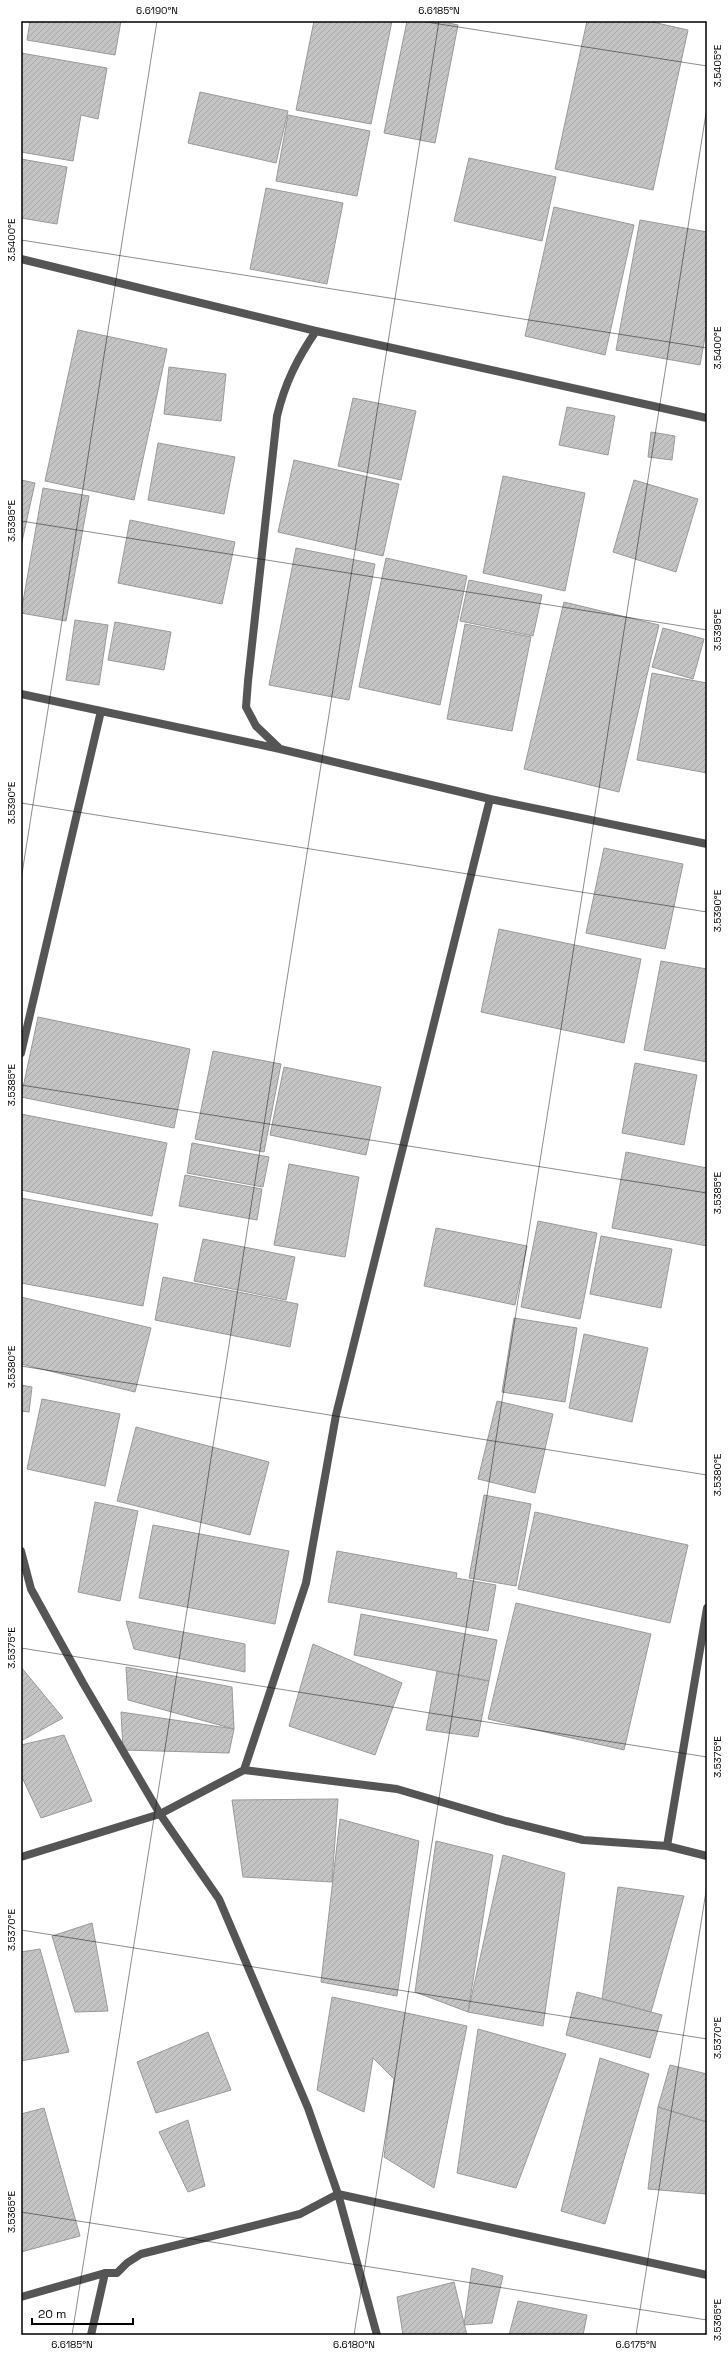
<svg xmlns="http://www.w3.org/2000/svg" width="728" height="2356" font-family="'Space Grotesk',sans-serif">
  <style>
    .building { fill: url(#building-hatch); stroke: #999 }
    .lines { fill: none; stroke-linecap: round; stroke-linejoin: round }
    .street { stroke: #555; stroke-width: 8 }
    .ticks { fill: none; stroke: #000; stroke-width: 1; stroke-opacity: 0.45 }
    .neatline { fill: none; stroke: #000; stroke-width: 1.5 }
    .ticks-label { font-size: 10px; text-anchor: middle; fill: #000 }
  </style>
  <defs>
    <pattern id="building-hatch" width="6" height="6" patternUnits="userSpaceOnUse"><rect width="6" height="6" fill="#c4c4c4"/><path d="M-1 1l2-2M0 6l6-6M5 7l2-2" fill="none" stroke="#a7a7a7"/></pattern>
  </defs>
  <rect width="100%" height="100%" fill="#fff"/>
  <path class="building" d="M30,21H121L115,55L27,40Z
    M314,21H392L371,124L296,110Z
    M407,21H439L458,25L435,143L384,133Z
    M587,21H648L688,30L653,190L555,169Z
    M21,53L107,68L98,119L81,115L73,161L21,152Z
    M200,92L288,111L276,163L188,143Z
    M288,115L370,131L357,196L276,181Z
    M469,158L556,177L542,241L454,221Z
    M21,159L67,167L57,224L21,218Z
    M266,188L343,203L327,284L250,269Z
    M554,207L634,225L605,355L525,336Z
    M640,220L707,232V326L700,365L616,350Z
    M78,330L167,349L134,500L45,481Z
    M169,367L226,374L221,421L164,414Z
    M353,398L416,411L401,480L338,466Z
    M567,407L615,416L608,455L559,445Z
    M651,432L675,436L672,460L648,457Z
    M158,443L235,457L224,514L148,500Z
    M294,460L399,484L383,556L278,532Z
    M503,476L585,493L565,591L483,573Z
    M21,480L35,483L21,546Z
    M634,480L698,499L676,572L613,552Z
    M43,488L89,496L66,621L21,613Z
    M130,520L235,542L222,604L118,583Z
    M296,548L375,564L349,700L269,685Z
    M386,558L467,576L440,705L359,687Z
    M469,580L542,595L533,636L460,621Z
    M564,602L659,625L619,792L524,769Z
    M75,620L108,625L99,685L66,680Z
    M115,622L171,632L164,670L108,660Z
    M465,624L531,637L512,731L447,719Z
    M663,628L704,639L693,679L652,667Z
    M652,673L707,683V773L637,760Z
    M604,848L683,864L665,949L586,933Z
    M499,929L641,959L624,1043L481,1012Z
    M661,961L707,969V1062L644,1050Z
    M38,1017L190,1049L174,1128L21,1097Z
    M213,1051L281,1064L264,1152L195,1139Z
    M635,1063L697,1075L684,1145L622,1133Z
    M284,1067L381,1087L366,1155L270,1135Z
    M21,1114L167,1143L152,1216L21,1190Z
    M192,1143L269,1157L263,1187L187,1173Z
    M626,1152L707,1168V1246L612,1228Z
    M289,1164L359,1177L345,1257L274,1245Z
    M185,1175L262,1189L257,1220L179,1206Z
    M21,1198L158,1224L143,1306L21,1283Z
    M538,1221L597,1233L580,1319L521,1307Z
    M436,1228L527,1246L515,1305L424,1286Z
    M601,1236L672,1249L661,1308L590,1294Z
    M203,1239L295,1257L286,1300L194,1281Z
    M163,1277L298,1304L290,1347L155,1320Z
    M21,1297L151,1328L135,1392L21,1364Z
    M514,1318L577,1328L565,1402L502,1392Z
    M584,1334L648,1348L632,1422L569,1408Z
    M21,1385L32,1387L29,1412L21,1411Z
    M42,1399L120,1414L105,1486L27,1469Z
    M497,1401L553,1414L535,1493L478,1479Z
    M136,1427L269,1462L250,1535L117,1501Z
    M484,1495L531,1504L516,1586L469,1578Z
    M95,1502L138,1511L120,1601L78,1592Z
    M535,1512L688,1545L670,1623L518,1589Z
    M153,1525L289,1551L275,1624L139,1598Z
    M337,1551L457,1573L456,1578L496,1585L488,1631L328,1602Z
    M516,1603L651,1634L624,1750L488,1719Z
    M361,1614L497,1640L489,1681L354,1655Z
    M126,1621L245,1644V1672L134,1649Z
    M313,1644L402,1683L375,1755L289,1726Z
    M21,1667L63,1718L21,1741Z
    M126,1667L232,1687L234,1729L128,1700Z
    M437,1671L489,1681L478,1737L426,1730Z
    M121,1712L234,1729L229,1753L123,1750Z
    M64,1735L92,1801L41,1818L21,1775V1745Z
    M338,1799L332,1882L243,1877L232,1800Z
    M340,1819L419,1841L397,1996L321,1982Z
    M436,1841L493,1855L468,2012L415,1992Z
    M503,1855L565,1873L543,2026L468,2012Z
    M618,1887L684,1896L651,2012L602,1999Z
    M92,1923L108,2011L75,2012L52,1936Z
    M40,1949L69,2052L21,2061V1952Z
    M577,1992L662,2015L650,2058L566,2035Z
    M332,1997L467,2026L434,2188L384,2157L394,2079L373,2058L364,2112L317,2090Z
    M478,2029L566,2054L516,2188L457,2173Z
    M208,2032L231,2090L156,2113L137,2062Z
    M600,2058L649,2074L605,2224L561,2211Z
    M670,2065L707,2074V2122L658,2107Z
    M658,2107L707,2122V2194L648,2189Z
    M44,2108L80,2236L21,2252V2114Z
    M188,2120L205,2186L188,2192L159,2132Z
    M472,2268L503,2276L492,2323L464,2325Z
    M454,2282L467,2335H403L397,2297Z
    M518,2301L587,2315L583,2335H509Z"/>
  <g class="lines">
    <path class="street" d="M21,259L316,331L707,418
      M21,694L280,749L490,799L707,844
      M278,747L256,726L246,707L248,681L277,416C285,383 297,359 316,331
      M21,1053L101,711
      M21,1551L31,1589L83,1683L160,1814L219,1899L308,2108L338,2194L377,2335
      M244,1770L306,1583L336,1415L490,799
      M667,1846L707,1608
      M21,1857L160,1814L244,1770L397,1789L506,1821L583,1840L667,1846L707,1856
      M21,2297L105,2273H117L127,2263L141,2254L300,2214L338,2194L707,2275
      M91,2335L105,2273"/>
  </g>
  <path class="ticks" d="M420,21L707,66M21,240L707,348M21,521L707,630M21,803L707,912M21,880L157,21M21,1085L707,1193M21,1366L707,1475M21,1648L707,1757M21,1930L707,2039M21,2212L707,2320M72,2335L439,21M354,2335L707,107M636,2335L707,1885"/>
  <rect width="728" height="2356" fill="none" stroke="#ffffff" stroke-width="44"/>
  <path d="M32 2318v6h101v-6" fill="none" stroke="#000000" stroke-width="2"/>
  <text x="38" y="2318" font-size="12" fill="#000000" stroke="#ffffff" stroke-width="3" paint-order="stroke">20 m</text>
  <rect x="22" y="22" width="684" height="2312" class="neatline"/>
  <g class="ticks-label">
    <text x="157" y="14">6.6190°N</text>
    <text x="439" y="14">6.6185°N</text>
    <text transform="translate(717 66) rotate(-90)" y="4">3.5405°E</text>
    <text transform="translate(11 240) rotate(-90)" y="4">3.5400°E</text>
    <text transform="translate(717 348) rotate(-90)" y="4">3.5400°E</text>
    <text transform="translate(11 521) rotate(-90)" y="4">3.5395°E</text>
    <text transform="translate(717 630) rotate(-90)" y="4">3.5395°E</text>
    <text transform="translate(11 803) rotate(-90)" y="4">3.5390°E</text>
    <text transform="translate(717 911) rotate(-90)" y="4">3.5390°E</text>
    <text transform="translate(11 1085) rotate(-90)" y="4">3.5385°E</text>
    <text transform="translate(717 1193) rotate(-90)" y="4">3.5385°E</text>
    <text transform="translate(11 1367) rotate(-90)" y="4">3.5380°E</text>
    <text transform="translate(717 1475) rotate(-90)" y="4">3.5380°E</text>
    <text transform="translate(11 1648) rotate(-90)" y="4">3.5375°E</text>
    <text transform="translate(717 1757) rotate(-90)" y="4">3.5375°E</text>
    <text transform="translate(11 1930) rotate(-90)" y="4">3.5370°E</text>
    <text transform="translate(717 2038) rotate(-90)" y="4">3.5370°E</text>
    <text transform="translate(11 2212) rotate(-90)" y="4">3.5365°E</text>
    <text transform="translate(717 2320) rotate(-90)" y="4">3.5365°E</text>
    <text x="72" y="2348">6.6185°N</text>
    <text x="354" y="2348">6.6180°N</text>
    <text x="636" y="2348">6.6175°N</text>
  </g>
</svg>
